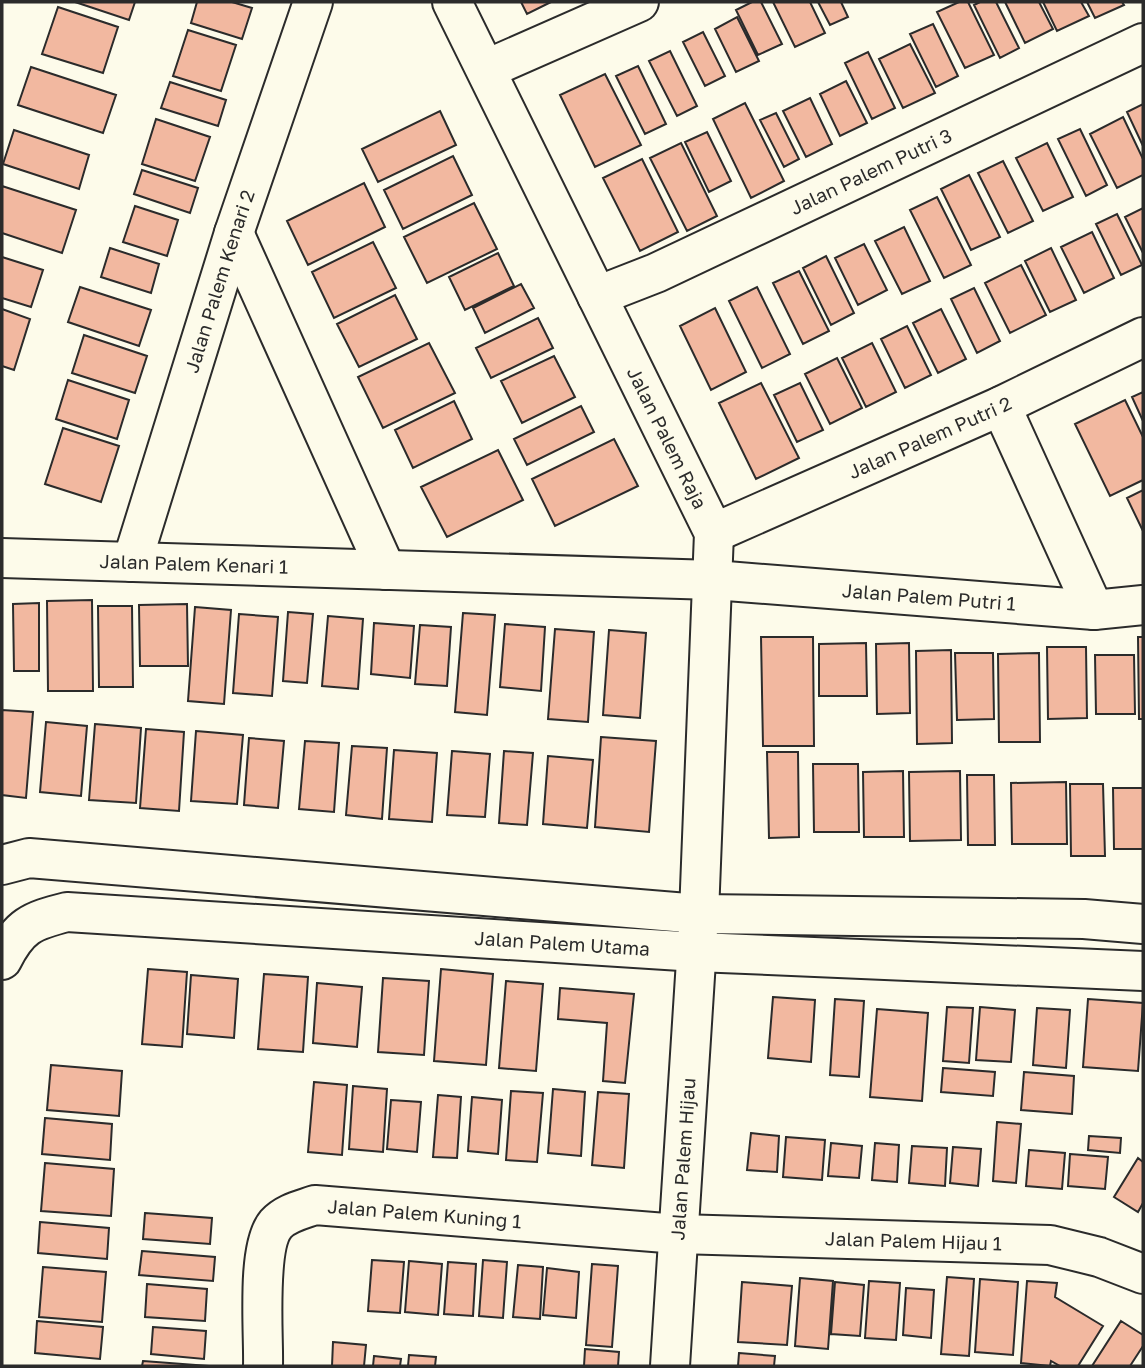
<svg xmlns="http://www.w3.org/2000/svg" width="1145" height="1368" font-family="'Golos Text',sans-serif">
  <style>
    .building { fill: #f2b8a0; stroke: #2b2b2b; stroke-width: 2 }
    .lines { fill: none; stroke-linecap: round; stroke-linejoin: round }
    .minor-casing { stroke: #2b2b2b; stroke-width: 42 }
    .minor { stroke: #fdfbea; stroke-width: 38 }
    .labels { text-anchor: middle; stroke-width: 5; stroke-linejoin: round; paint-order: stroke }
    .street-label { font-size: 19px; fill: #2b2b2b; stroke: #fdfbea }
  </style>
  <rect width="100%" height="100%" fill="#fdfbea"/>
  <path class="building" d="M75,2H135L129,20Z
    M197,2H232L252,8L242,39L191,23Z
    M521,2H551L527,14Z
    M752,2H761L782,44L758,55L736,10Z
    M773,2H810L825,33L795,47Z
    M818,2H841L848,17L830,25Z
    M959,2H968L994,55L965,68L937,12Z
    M980,2H996L1019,48L1000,58L974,5Z
    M1005,2H1039L1053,29L1025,43Z
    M1043,2H1081L1089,16L1057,31Z
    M1087,2H1122L1124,5L1095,18Z
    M58,7L118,27L103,73L42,54Z
    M737,17L759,61L736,72L715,29Z
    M933,24L958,76L936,87L910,34Z
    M188,30L236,45L221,91L173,76Z
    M703,32L725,76L705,86L683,42Z
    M910,44L935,93L903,108L879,59Z
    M670,51L697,106L677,116L649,61Z
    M868,52L895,108L872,119L845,63Z
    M638,66L666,124L645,134L616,76Z
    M31,67L116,95L103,133L18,105Z
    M605,74L641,145L595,167L560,95Z
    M846,81L867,123L840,136L820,94Z
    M170,82L226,100L218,126L161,108Z
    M810,98L832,144L806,157L783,111Z
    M745,103L784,181L751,198L713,119Z
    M1143,104V146L1127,112Z
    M440,111L456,145L378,182L362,149Z
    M776,113L799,159L784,167L760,120Z
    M1123,117L1143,159V175L1117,188L1090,134Z
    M156,119L210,137L195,181L142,164Z
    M1080,129L1107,185L1086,196L1058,139Z
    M14,130L89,155L79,189L3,164Z
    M707,132L731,181L709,192L685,142Z
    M681,143L717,216L687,231L650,158Z
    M1047,143L1073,197L1043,211L1016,158Z
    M453,156L472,195L403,229L384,190Z
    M642,159L678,232L640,251L603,178Z
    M1003,161L1033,221L1008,233L978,173Z
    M142,170L198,188L190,213L134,194Z
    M969,175L1000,237L971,250L941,189Z
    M364,183L385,227L308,265L287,221Z
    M2,186L76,210L62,253L2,233Z
    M937,197L971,265L944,278L910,210Z
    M474,203L497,249L427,283L404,237Z
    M135,206L178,220L167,256L123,242Z
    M1143,208V253L1125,217Z
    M1117,214L1142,265L1121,275L1096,224Z
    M904,227L930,281L902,294L875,241Z
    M1092,232L1114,278L1084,293L1061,247Z
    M373,242L396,288L334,318L312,272Z
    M864,244L887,290L858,305L835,258Z
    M110,248L159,264L151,293L101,277Z
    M1051,248L1076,300L1050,312L1025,261Z
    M498,253L514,286L465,310L449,277Z
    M826,256L854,313L831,325L803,268Z
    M2,257L43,270L31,307L2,298Z
    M1021,265L1046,315L1010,333L985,283Z
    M799,271L829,331L803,344L773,283Z
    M521,284L534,308L485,333L473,308Z
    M80,287L151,310L139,346L68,322Z
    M757,287L790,354L762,368L729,301Z
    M974,288L1000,341L977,353L951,299Z
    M395,295L417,339L359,367L337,324Z
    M715,308L746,372L711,390L680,326Z
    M2,309L30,319L14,370L2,366Z
    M941,309L966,359L938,373L913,323Z
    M538,318L553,348L491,378L476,348Z
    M907,326L931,375L905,388L881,339Z
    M84,335L147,356L135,393L72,373Z
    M429,343L455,393L383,428L358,377Z
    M872,343L896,392L866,407L842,358Z
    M554,356L575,397L522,423L501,381Z
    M837,358L862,408L830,424L805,374Z
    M68,380L129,400L117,439L56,419Z
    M761,383L799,458L756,479L719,403Z
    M800,383L823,430L797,442L774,395Z
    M1143,392V421L1132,397Z
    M1125,400L1143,437V480L1110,496L1075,424Z
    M454,401L472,439L413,468L395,430Z
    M581,406L594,432L527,465L514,439Z
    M63,428L119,446L101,502L45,484Z
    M614,439L638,486L555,526L532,479Z
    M498,450L523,500L447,537L421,487Z
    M1143,490V531L1127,498Z
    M92,600L93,691H48L47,601Z
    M39,603V671H14L13,604Z
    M187,604L188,666H140L139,605Z
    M98,606H132L133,687H99Z
    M195,607L231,610L224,704L188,701Z
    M288,612L313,614L307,683L283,681Z
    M463,613L495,615L487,715L455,712Z
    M239,614L278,617L272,696L233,693Z
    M328,616L363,619L358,689L322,686Z
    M374,623L414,626L410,678L371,674Z
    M505,624L545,627L541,691L500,687Z
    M420,625L451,627L447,686L415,684Z
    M555,629L594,632L588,722L548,719Z
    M609,630L646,633L640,718L603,715Z
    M761,637H813L814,746H763Z
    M1138,637H1143V719H1139Z
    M866,643L867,696H819V644Z
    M909,643L910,713L877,714L876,644Z
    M1047,647H1086L1087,718L1048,719Z
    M951,650L952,743L917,744L916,651Z
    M955,653H993L994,719L957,720Z
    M1039,653L1040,742H999L998,654Z
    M1095,655H1134L1135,714H1096Z
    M2,710L33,712L26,798L2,795Z
    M46,722L87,726L81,796L40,792Z
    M95,724L141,728L136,803L89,800Z
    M146,729L184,732L179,811L140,808Z
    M196,731L243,735L237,804L191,801Z
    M601,737L656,741L649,832L595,827Z
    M249,738L284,741L278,808L244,805Z
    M305,741L339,743L334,812L299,809Z
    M352,746L387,748L382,819L346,815Z
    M394,750L437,753L432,822L389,819Z
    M452,751L490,754L485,817L447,815Z
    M504,751L533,753L527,825L499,823Z
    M767,752H798L799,837L769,838Z
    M548,756L593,760L587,828L543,824Z
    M813,764H858L859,832H814Z
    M903,771L904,837H864L863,772Z
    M960,771L961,840L910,841L909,772Z
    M967,775H994L995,845H968Z
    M1066,782L1067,844H1012L1011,783Z
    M1070,784H1103L1105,856H1071Z
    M1113,788H1143V849H1114Z
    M148,969L187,972L182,1047L142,1044Z
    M441,969L493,974L486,1065L434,1061Z
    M264,974L308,977L303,1052L258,1049Z
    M191,975L238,979L234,1038L187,1034Z
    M383,978L429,981L424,1055L378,1052Z
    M506,981L543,984L536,1071L499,1068Z
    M317,983L362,987L357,1047L313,1043Z
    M560,988L634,994L625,1083L603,1081L607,1023L558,1019Z
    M773,997L815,1000L811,1062L768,1058Z
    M835,999L864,1001L859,1077L830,1075Z
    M1088,999L1143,1003L1138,1071L1083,1067Z
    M947,1007L973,1008L969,1063L943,1061Z
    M980,1007L1015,1010L1011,1062L976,1060Z
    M1037,1008L1070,1010L1066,1068L1033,1065Z
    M877,1009L928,1013L922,1101L870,1097Z
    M51,1065L122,1071L119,1116L47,1110Z
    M943,1068L995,1072L993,1096L941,1092Z
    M1024,1072L1074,1076L1072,1114L1021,1110Z
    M314,1082L347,1085L342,1155L308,1152Z
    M353,1086L387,1089L383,1152L349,1149Z
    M553,1089L585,1092L581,1156L548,1153Z
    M511,1091L543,1093L537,1162L506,1160Z
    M598,1092L629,1094L624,1168L592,1165Z
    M438,1095L461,1097L457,1158L433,1157Z
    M472,1097L502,1100L498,1154L468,1151Z
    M391,1100L421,1102L417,1152L387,1149Z
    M45,1118L112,1124L110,1160L42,1154Z
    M997,1122L1021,1124L1016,1183L993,1181Z
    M751,1133L779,1136L777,1172L747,1170Z
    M1089,1136L1121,1138L1120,1153L1088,1150Z
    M786,1137L825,1140L822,1180L783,1177Z
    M831,1143L862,1146L859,1178L828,1176Z
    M875,1143L899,1145L897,1182L872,1180Z
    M912,1146L947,1148L945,1186L909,1183Z
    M953,1147L981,1149L978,1186L950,1183Z
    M1029,1150L1065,1153L1062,1189L1026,1186Z
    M1070,1154L1108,1157L1105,1189L1068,1186Z
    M1138,1158L1143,1162V1203L1138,1212L1114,1197Z
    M45,1163L114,1169L111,1216L41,1211Z
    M145,1213L212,1218L210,1244L143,1239Z
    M40,1222L109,1228L107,1259L38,1253Z
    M142,1251L215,1257L213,1281L139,1275Z
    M372,1260L404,1262L400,1313L368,1311Z
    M483,1260L507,1262L503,1318L479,1316Z
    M409,1261L442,1264L438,1315L405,1312Z
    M448,1262L476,1264L473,1316L444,1314Z
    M592,1264L618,1266L612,1347L586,1345Z
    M518,1265L543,1267L540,1319L513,1317Z
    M43,1267L106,1272L102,1322L39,1317Z
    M547,1268L579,1272L576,1318L543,1315Z
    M947,1277L974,1279L969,1356L941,1354Z
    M800,1278L833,1281L828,1349L795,1346Z
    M980,1279L1018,1282L1013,1355L975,1352Z
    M869,1281L900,1283L896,1340L865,1338Z
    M1027,1281L1057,1283L1055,1297L1103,1326L1078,1366H1060L1051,1361L1050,1366L1021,1363Z
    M742,1282L792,1286L787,1345L738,1342Z
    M835,1282L864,1285L860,1336L831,1334Z
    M147,1284L207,1289L205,1321L145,1317Z
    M906,1288L934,1290L931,1338L903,1335Z
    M37,1321L103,1327L100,1359L35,1353Z
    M1121,1321L1143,1335V1346L1130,1366H1092Z
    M153,1327L206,1331L204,1359L151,1354Z
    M333,1342L366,1345L364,1366H332Z
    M585,1349L619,1352L618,1366H584Z
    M739,1353L775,1356L774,1366H738Z
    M409,1355L436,1357L435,1366H408Z
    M374,1356L401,1359L400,1366H373Z
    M143,1361L209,1366H142Z"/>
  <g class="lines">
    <g class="minor-casing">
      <g id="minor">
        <path id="s1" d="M452,2L714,533L699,914L670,1366"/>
        <path d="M487,69L639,2"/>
        <path d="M234,233L386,570"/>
        <path id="s2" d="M597,296L656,273L1143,43"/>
        <path d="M1001,406L1094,610"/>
        <path id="s3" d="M714,533L1001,406L1143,337"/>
        <path id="s4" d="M2,558L714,580L1094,610L1143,605"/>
        <path id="s5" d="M132,562L234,233L313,2"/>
        <path d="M2,865L29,858L699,914L1084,919L1143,924"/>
        <path id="s6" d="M2,960C19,926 31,921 67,912L697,952L1143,971"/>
        <path id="s7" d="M263,1366C264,1335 256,1247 276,1224C286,1213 301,1210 315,1205L678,1234L1050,1245L1099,1257L1143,1274"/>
      </g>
    </g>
    <use href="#minor" class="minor"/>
  </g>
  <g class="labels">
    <g class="street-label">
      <text dy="7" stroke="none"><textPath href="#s2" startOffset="301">Jalan Palem Putri 3</textPath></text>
      <text dy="7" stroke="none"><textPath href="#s5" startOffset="294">Jalan Palem Kenari 2</textPath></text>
      <text dy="7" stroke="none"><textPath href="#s3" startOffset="236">Jalan Palem Putri 2</textPath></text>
      <text dy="7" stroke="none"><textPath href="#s1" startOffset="486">Jalan Palem Raja</textPath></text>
      <text dy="7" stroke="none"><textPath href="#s4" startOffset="192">Jalan Palem Kenari 1</textPath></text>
      <text dy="7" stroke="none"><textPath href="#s4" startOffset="928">Jalan Palem Putri 1</textPath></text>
      <text dy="7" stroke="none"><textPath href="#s6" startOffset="581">Jalan Palem Utama</textPath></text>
      <text transform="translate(683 1159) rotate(-86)" y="7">Jalan Palem Hijau</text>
      <text dy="7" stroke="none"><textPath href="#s7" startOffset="298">Jalan Palem Kuning 1</textPath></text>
      <text dy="7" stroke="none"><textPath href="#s7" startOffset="788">Jalan Palem Hijau 1</textPath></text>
    </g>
  </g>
  <rect width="1145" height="1368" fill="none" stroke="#2b2b2b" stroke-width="7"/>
</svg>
